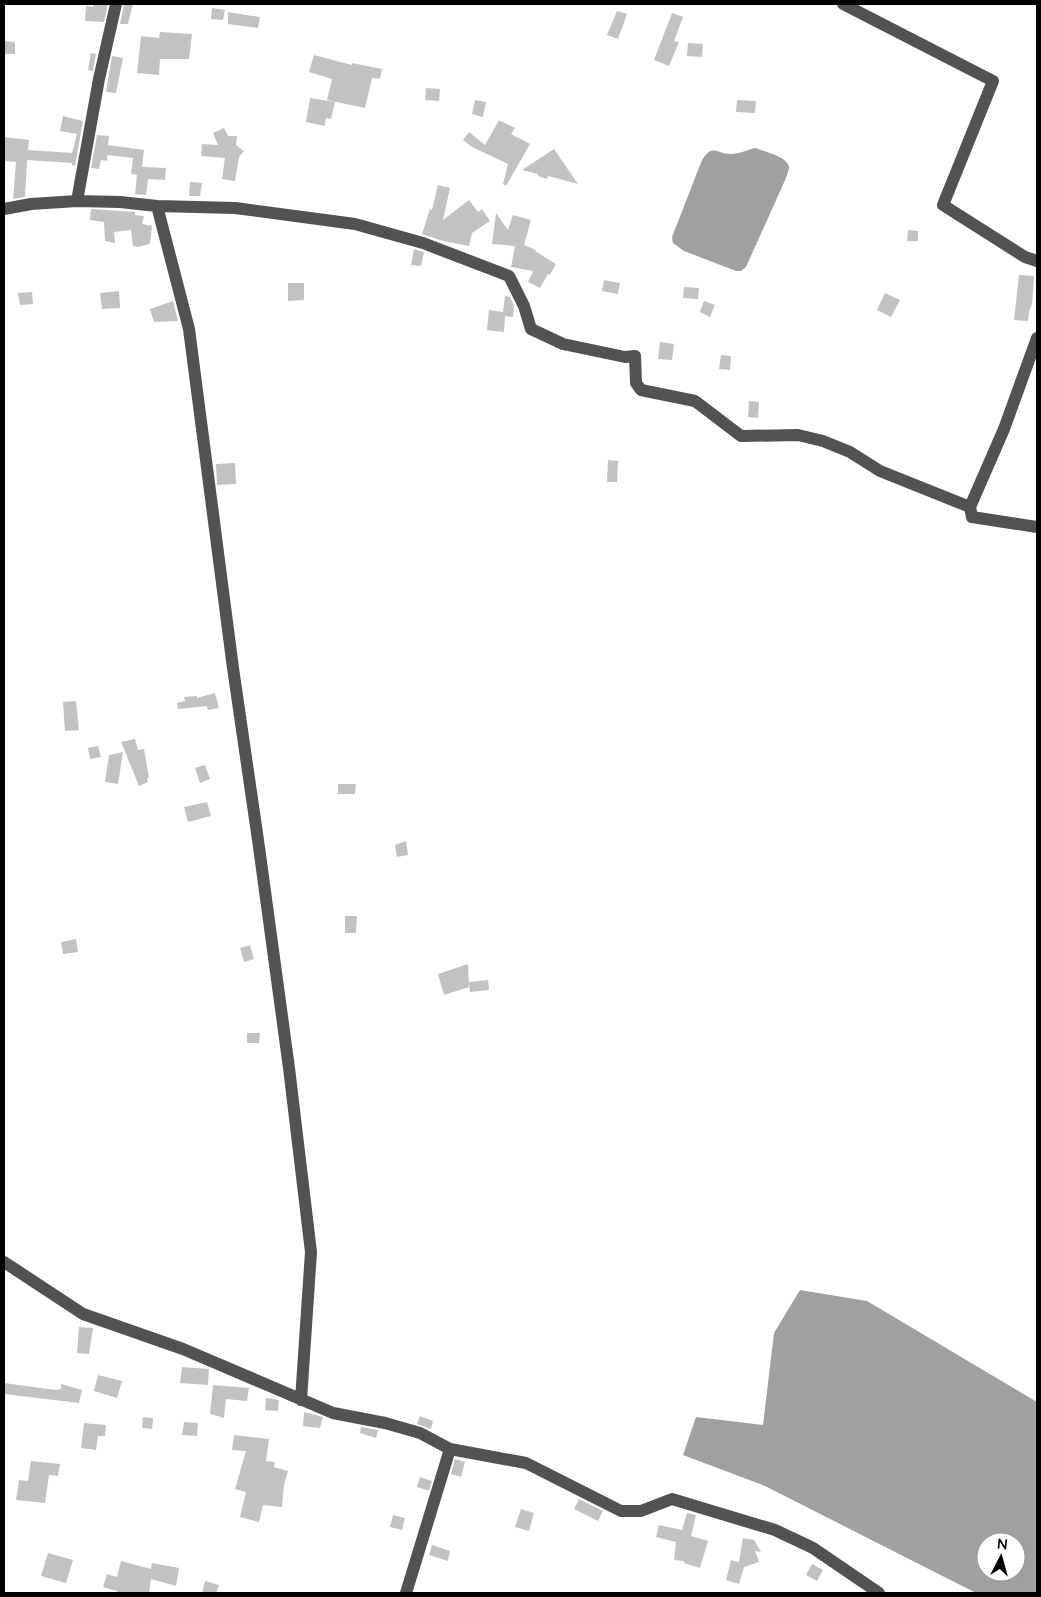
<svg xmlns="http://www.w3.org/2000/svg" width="1041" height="1597" font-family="Lato,sans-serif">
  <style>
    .water { fill: #a0a0a0; fill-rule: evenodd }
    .building { fill: #c2c2c2 }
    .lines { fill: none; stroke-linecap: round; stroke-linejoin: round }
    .minor { stroke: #525252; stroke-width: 12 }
  </style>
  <rect width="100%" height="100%" fill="#fff"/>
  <path class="water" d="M755,148C763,151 788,157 789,167C789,170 787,175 786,178L746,267L741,271H736L684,251L673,243L672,237L702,160C713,143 716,154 731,154C738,154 748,150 755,148Z
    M800,1290L867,1301L1037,1402V1593H976L765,1486L683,1455L696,1417L763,1425L774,1333ZM986,1542H1016V1572H986Z"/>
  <path class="building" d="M93,4H108L104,22L85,21L86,6L93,7Z
    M124,4H133L128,24H120Z
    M212,8L225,10L223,20L211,19Z
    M617,11L627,14L618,39L607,35Z
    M228,12L260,17L258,28L228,24Z
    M672,13L683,17L674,41L679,42L669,66L654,60Z
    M160,32L192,34L189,59H160L159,75L137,73L141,36L159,38Z
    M4,41L15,42V54H4Z
    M688,43L703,44L702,57L687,56Z
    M91,53L96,54L93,71L88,70Z
    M314,55L352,65V63L382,69L380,79L372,78L365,108L327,100L332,79L309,72Z
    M112,56L123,58L116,93L106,92Z
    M426,88L440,89L439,101L425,100Z
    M310,98L335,102L331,119L326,118L325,126L306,122Z
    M475,100L486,102L483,117L472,114Z
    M737,100L756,101L755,113L736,112Z
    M63,116L83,121L75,166L72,165V163L27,160L25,197L13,199L16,162L4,161V137L29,140L28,150L72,153L77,134L60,131Z
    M499,120L515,128L511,134L530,144L506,186L503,184L508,164L472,147L463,140L469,132L485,145Z
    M224,128L228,136H237L236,145L244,151L239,157L235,181L222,179L225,158L201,156L202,144L218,145L213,133Z
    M97,135L109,136L108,145L144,150L142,167L166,168L165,180L148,179L146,195L135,194L137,175L131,174L133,158L107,155V161L101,160L99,169L91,168Z
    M554,149L578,184L548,176L547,179L538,176V174L522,170Z
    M190,182L202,183L200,196H189Z
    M438,185L450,188L443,220L469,200L478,212L482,209L490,221L472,233L469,246L443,241L422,234L430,209L432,210Z
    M91,209L135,212V215L144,216L142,224L152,226L150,244L138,247L133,246L131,230L114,232L115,243L105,241L104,222L90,220Z
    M496,213L508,230L513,215L531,220L524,245L536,250L535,251L556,264L550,275L548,274L540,288L528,282L533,271L511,267L515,246L492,244Z
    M908,230L918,231V241H907Z
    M414,249L424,252L421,266L411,265Z
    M1019,275L1034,276L1032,304L1029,312L1028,321L1014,320Z
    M604,280L620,283L618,294L602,291Z
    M288,283H304V300L288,301Z
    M684,287L699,288L698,299L683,298Z
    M119,291L120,308L102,309L100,293Z
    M32,292L33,304L20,305L18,293Z
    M885,293L900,300L891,317L877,310Z
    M505,296L510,297L514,305L513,317L505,316L504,332L487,330L489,310L503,312Z
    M173,301L178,321L154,322L150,309Z
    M704,301L715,305L710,317L700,312Z
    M660,342L674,344L672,360L658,359Z
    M721,355L731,356L730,370L719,369Z
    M749,401L759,402L758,418L748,417Z
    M608,460L618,461L617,482H607Z
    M235,463L236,484L217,485L216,464Z
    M215,693L219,708L208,710L207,706L178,709L177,703L185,701L184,697L197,696V698Z
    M76,701L79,730L65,731L63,702Z
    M135,739L138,750L144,749L149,778H147L148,782L139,786L121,742Z
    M98,746L101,757L90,759L88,748Z
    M123,752L118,784L105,782L109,755Z
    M205,765L210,779L200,783L195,768Z
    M338,784H356L355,794H338Z
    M207,802L211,816L188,822L184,807Z
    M406,841L408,855L397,857L395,845Z
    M345,916H357L356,933H345Z
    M76,939L78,952L63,954L61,942Z
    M250,945L254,959L244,962L240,948Z
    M468,964L469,987L444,995L438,974Z
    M488,980L489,990L470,992L469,982Z
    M247,1033H260L259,1043H247Z
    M79,1327L93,1328L89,1354L77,1353Z
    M182,1367L209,1369L208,1385L180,1383Z
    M98,1375L122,1381L117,1398L94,1391Z
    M4,1383L56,1390L61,1389V1384L82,1390L79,1403L4,1394Z
    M213,1385L249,1388L247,1401L226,1399L224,1418L210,1414Z
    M266,1398L279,1400L278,1411L265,1410Z
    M304,1412L323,1417L320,1428L303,1426Z
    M420,1416L433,1421L431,1429L417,1424Z
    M143,1417L153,1418L152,1429L142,1428Z
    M184,1422L198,1423L197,1436L182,1435Z
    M84,1423L106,1425L105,1436H98L96,1450L81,1448Z
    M361,1427L378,1430L376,1438L360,1433Z
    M234,1435L269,1439L266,1461L275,1462L274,1467L288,1471L284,1485L282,1507L263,1505L259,1522L240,1517L246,1492L235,1489L246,1451L232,1450Z
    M455,1459L465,1462L461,1477L451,1474Z
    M31,1461L60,1464L58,1476L49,1475L45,1503L16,1500L19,1480L28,1481Z
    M420,1477L432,1481L429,1491L417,1487Z
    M579,1499L603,1511L598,1521L574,1509Z
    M521,1509L534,1513L529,1531L515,1527Z
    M687,1513L696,1515L691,1536L708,1541L700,1568L684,1563V1561L674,1560L676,1542L656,1537L659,1525L682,1530Z
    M393,1515L405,1518L402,1530L390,1527Z
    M743,1538L754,1540L761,1552L755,1551L759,1562L744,1567L739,1584L726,1580L731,1560L739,1562Z
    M432,1545L450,1551L448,1561L429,1555Z
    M48,1553L73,1560L66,1583L41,1576Z
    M121,1561L151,1569L152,1563L179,1568L176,1586L151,1579L149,1593H116L117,1591L103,1587L107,1574L117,1577Z
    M812,1564L823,1570L817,1581L806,1575Z
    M205,1581L219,1585L216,1593H202Z"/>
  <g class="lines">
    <path class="minor" d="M843,4L993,81L943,205L1025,257L1037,261
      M77,201L99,79L116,4
      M157,206L189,329L233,668L259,847L289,1068L311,1252L301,1400
      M4,209L31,204L77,201L120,202L157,206L235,208L355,224L423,243L509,276L524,306L531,329L563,344L625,357L635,356L636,383L641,390L695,401L741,436L798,435L823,441L850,452L880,471L970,507L1004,429L1037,338
      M970,507L972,517L1037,527
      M4,1262L83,1314L183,1349L333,1413L385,1423L420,1433L450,1449L526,1463L621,1511H641L672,1499L775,1530L813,1548L879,1593
      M406,1593L450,1449"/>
  </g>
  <rect width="1041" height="1597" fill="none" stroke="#000000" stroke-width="10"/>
  <g transform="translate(1001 1557) rotate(6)"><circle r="24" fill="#ffffff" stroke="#999999"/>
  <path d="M0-4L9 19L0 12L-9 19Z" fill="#000000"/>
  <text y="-8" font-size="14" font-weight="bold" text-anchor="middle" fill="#000000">N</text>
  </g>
</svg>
